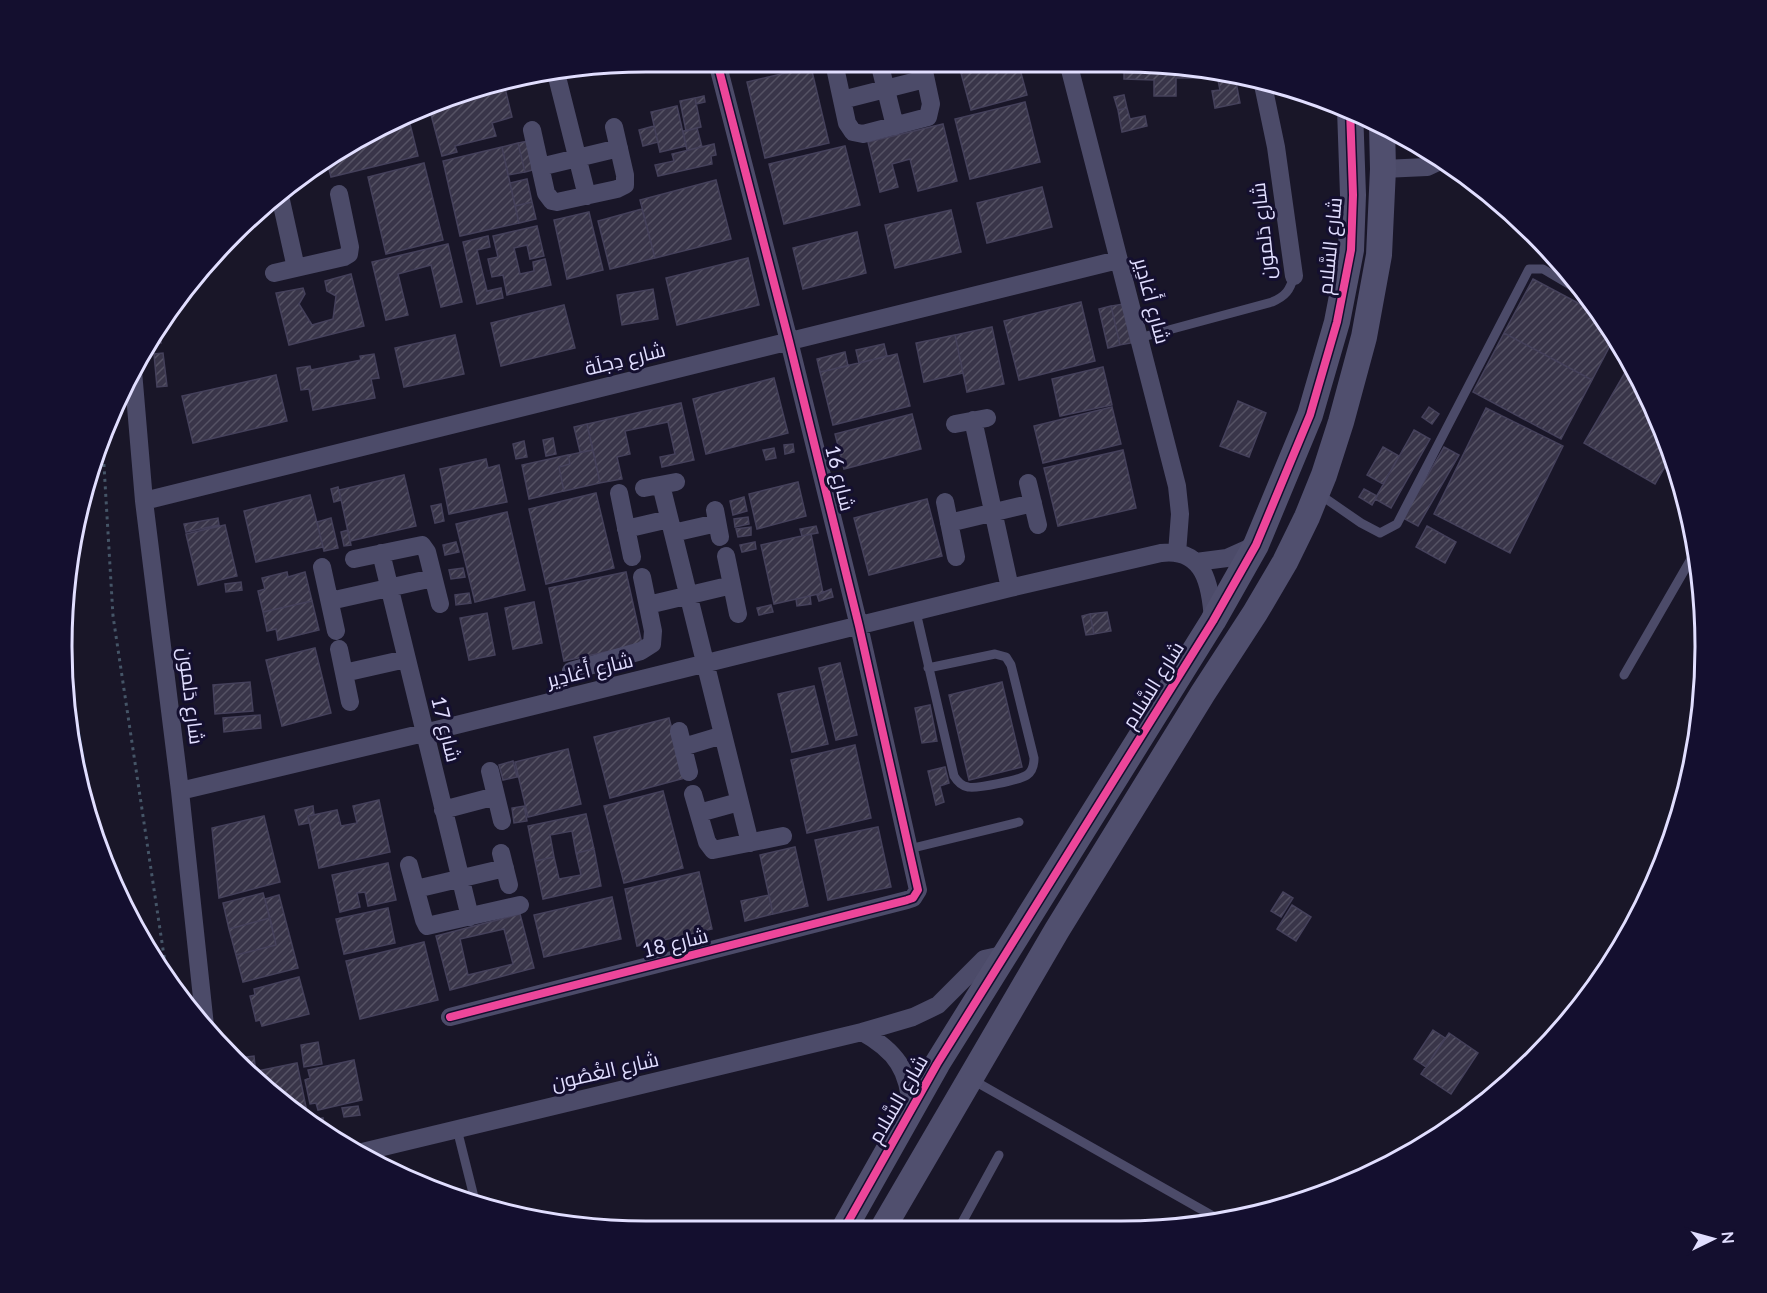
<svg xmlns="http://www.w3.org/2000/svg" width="1767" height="1293" font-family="Lato,Cairo,sans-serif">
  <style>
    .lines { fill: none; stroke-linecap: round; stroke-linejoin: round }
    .stream { stroke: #08224e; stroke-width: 4.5 }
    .building { fill: url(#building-hatch); stroke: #45415b; stroke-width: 1.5; fill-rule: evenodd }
    .path { stroke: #455567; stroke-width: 3; stroke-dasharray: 3 4.5; stroke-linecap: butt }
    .lane { stroke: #4c4b69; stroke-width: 9 }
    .street { stroke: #4c4b69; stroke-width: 18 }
    .secondary { stroke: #504f6e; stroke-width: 26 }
    .cycleway-casing { stroke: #140f2f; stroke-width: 11 }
    .cycleway { stroke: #ed469a; stroke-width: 8 }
    .labels { text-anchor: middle; stroke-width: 6; stroke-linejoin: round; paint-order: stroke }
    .street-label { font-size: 20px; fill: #e1deff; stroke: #140f2f }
    .rim { fill: none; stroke: #e1deff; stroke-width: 3 }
  </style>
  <defs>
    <pattern id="building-hatch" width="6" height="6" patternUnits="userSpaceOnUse" patternTransform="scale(1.5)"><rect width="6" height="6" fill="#393549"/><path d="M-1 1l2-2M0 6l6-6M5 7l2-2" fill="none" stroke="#555264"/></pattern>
  </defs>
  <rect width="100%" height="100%" fill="#191628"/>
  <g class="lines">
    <path class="stream" d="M67,639L71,694L93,820"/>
  </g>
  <path class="building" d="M958,62H1018L1027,95L971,110Z
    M1124,62L1209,73V78H1176V96H1154V80L1124,79Z
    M811,67L829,143L765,158L747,82Z
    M1217,75L1235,77L1240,103L1215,108L1212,91L1220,90Z
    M503,80L512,117L492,123L496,136L455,146L457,152L442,156L430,111L456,99L457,104L480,98L478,89L495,82Z
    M1124,95L1127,108L1118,110L1114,97Z
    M704,96L705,102L696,104L695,98Z
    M695,98L701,127L686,131L680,101Z
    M1025,102L1040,162L970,179L955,119Z
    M677,106L686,146L660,152L651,112Z
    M1127,108L1130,119L1145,116L1147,126L1122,132L1118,110Z
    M409,120L418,156L331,177L326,158Z
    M943,124L957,181L918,191L910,159L892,164L898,187L880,192L868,142Z
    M654,126L658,142L643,146L639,130Z
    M697,128L702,147L687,150L683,131Z
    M533,140L540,168L525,172L518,143Z
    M518,143L525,172L508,175L502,147Z
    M714,144L716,155L711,156L712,164L658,176L655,165L674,161L672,154Z
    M845,146L860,205L784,224L769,164Z
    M502,147L519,223L460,236L443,161Z
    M424,163L443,240L386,254L368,177Z
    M527,179L532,202L515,206L510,183Z
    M716,180L731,239L655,258L640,200Z
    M1042,187L1052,227L987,243L977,203Z
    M532,202L536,219L519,223L515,206Z
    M642,209L655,258L610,269L598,221Z
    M951,210L961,252L895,268L885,225Z
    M589,212L603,270L567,279L554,220Z
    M537,226L544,256L530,259L527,245L514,248L520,274L534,271L533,262L545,259L551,285L507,295L503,275L492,277L488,259L498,257L493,236Z
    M857,232L866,273L803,289L793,248Z
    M488,236L490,247L477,250L487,291L501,288L503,298L477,304L463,242Z
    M448,244L462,302L441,307L431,265L398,274L408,315L386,320L372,262Z
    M748,258L759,305L677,325L666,278Z
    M351,274L364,326L289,345L276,293L303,288L305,294L299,304L312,325L333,319L336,296L327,291L325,281Z
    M1533,279L1599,314L1614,338L1592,380L1504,333Z
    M653,289L658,319L622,325L617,295Z
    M1081,302L1095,361L1019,380L1004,321Z
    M1123,304L1131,343L1120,345L1111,306Z
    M564,305L575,348L501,366L491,323Z
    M1111,306L1120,345L1108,348L1099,309Z
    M992,327L1004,384L967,392L955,335Z
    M160,330L161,343H152Z
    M1504,333L1592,380L1561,439L1473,392Z
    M455,335L464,374L404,387L395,348Z
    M955,335L963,373L924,382L916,343Z
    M884,344L887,356L859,363L856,350Z
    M845,352L848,366L820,372L817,359Z
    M163,353L167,386L157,387L154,354Z
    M374,354L379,378L371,379L375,398L313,410L309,389L301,390L297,368L310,366L311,370L361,360L360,356Z
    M897,354L910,406L833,425L820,372Z
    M1630,364L1645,387L1671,456L1655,484L1584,443Z
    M1103,367L1112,405L1060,416L1052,379Z
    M276,375L287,421L193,443L182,396Z
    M774,378L788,433L706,454L693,399Z
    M1238,401L1266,413L1249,457L1220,446Z
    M681,403L694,460L662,467L660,457L675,454L668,422L625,431L630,454L617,457L622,479L600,483L587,424Z
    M1112,407L1121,444L1043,463L1034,426Z
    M1429,407L1439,414L1432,424L1422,417Z
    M1486,408L1563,446L1510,553L1434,514Z
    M912,414L921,449L844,469L835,434Z
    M587,424L593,450L580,452L574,427Z
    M1414,430L1430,439L1391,508L1375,499Z
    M553,438L556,454L546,456L543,440Z
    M524,441L527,457L516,459L513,444Z
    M793,444L794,452L785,454L784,445Z
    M1383,447L1399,456L1383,484L1367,475Z
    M1444,447L1459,455L1418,526L1403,518Z
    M774,448L776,458L766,460L763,450Z
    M593,450L600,483L564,491L559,467L570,464L568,455Z
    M1123,450L1136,508L1058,526L1044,468Z
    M568,455L570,464L559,467L564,491L529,499L522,465Z
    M486,459L488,468L499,465L507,502L449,514L440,469Z
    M404,475L416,526L350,541L339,490Z
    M798,482L806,516L757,529L749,494Z
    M338,487L341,500L334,502L331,489Z
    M1364,489L1377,496L1372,505L1359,497Z
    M596,493L614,568L546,584L529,509Z
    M310,495L323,547L256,562L244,511Z
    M744,497L747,511L733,515L730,501Z
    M927,499L942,556L869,575L854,518Z
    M441,504L444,521L435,523L431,506Z
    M507,512L525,590L475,602L456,524Z
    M748,517L749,524L735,527L734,519Z
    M218,518L219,525L186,532L184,524Z
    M331,518L338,548L324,551L317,522Z
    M225,525L237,576L198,585L186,534Z
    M816,526L818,533L802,536L800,529Z
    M1427,526L1456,542L1445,563L1416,547Z
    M751,527V535L738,537L736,529Z
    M348,530L351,545L344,546L341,532Z
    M811,534L823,593L774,604L761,545Z
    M456,542L459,552L445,555L443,545Z
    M755,542L756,549L742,552L740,545Z
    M463,568L465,577L451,579L449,570Z
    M287,572L288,577L305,572L312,601L263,612L258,591L265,589L262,578Z
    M626,572L642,644L564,661L549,588Z
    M241,582L242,590L226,592L225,584Z
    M831,589L833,597L819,601L817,595Z
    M469,593L471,603L456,605L455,595Z
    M810,596L811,604L797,606L796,599Z
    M312,601L319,630L278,640L276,629L267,631L263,612Z
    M534,602L542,643L513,649L505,608Z
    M771,605L773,612L759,615L757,608Z
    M1107,612L1111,631L1094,634L1090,614Z
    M487,613L495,655L469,660L460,618Z
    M1090,614L1094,634L1086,635L1082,616Z
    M315,648L331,713L282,726L266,660Z
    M840,663L857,735L836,740L819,668Z
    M250,682L253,711L215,714L213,685Z
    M1002,682L1022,767L969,780L949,695Z
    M814,686L828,744L792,752L778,694Z
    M930,705L937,741L922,743L915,708Z
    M260,715L261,728L224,732L223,718Z
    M669,718L685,778L610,798L594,737Z
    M855,745L871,818L807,833L791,760Z
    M568,749L581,804L528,817L515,762Z
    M513,761L517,777L503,780L499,765Z
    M945,767L949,783L940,786L944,802L936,805L928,771Z
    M663,791L683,868L624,883L604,806Z
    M379,800L390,852L319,868L308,816L337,810L341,826L357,823L353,806Z
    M313,806L314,815L308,816L309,823L299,825L295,810Z
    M524,806L527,821L514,823L512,808Z
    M586,814L594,849L576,853L572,831L550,835L554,857L535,861L528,826Z
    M264,816L280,882L219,898L212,828Z
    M878,827L891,887L828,900L815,840Z
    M795,847L808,906L773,914L760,855Z
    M594,849L601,886L543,899L535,861L554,857L559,879L581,875L576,853Z
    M388,863L396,900L368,906L365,892L357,893L360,907L340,912L332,875Z
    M699,872L712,929L637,946L625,889Z
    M1283,892L1293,898L1281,917L1271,911Z
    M263,893L270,918L229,929L223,903Z
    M279,895L298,968L243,982L236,955L276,945L265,899Z
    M769,895L773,914L745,921L741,901Z
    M612,897L621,939L544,957L534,915Z
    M1292,905L1311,917L1296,941L1277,929Z
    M388,908L395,943L344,954L336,919Z
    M520,914L534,968L450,990L436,936ZM504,929L513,964L468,975L460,939Z
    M270,918L276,945L236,955L229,929Z
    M424,942L438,1000L360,1019L346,961Z
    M299,977L309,1014L262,1026L260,1020L256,1021L250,996L255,995L254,989Z
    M1433,1030L1445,1038L1426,1067L1414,1059Z
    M1449,1033L1478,1053L1451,1094L1421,1074Z
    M318,1042L322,1064L304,1067L301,1045Z
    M254,1056L256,1076L238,1058Z
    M354,1060L362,1100L318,1110L316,1103L310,1104L305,1080L310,1078L308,1070Z
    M297,1063L307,1112L296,1114L259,1079L257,1071Z
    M358,1106L360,1115L344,1117L342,1108Z
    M323,1118L324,1124L315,1126L307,1121Z"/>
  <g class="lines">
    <path class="path" d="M103,449L113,616L167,976"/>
    <path class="lane" d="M1139,338L1272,302C1286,296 1290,290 1294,276
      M1319,494L1361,523L1380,533L1397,524L1529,269H1543L1587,295
      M916,612L954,776C957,781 961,786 968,787C976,789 1020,780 1027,775C1033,771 1034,765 1034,758L1011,665L1006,657L995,654L928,668
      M1624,675L1695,552
      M909,849L1019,822
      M971,1079L1220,1220
      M457,1129L476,1205
      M959,1228L999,1155"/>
    <path class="street" d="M879,62L895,126
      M1068,62L1177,486L1180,514L1177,553
      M836,72L847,123L853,132L863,134L928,117L931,104L922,62
      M556,73L587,196
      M1262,80L1276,147L1294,276
      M842,100L925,79
      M532,130L546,193L552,201L557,202L617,189L625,185V175L614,127
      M540,167L619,148
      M1383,169L1427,167L1444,159
      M280,196L296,268
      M274,273L344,257L349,254L350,247L339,194
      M133,371L144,501L180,791L205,1026
      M973,420L1010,588
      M955,424L987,418
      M1028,483L1038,525
      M661,485L750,843
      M644,488L676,482
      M619,493L632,557
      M144,501L1118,260
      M945,502L956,557
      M715,510L720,537
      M949,523L1033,503
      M626,529L669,519
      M673,533L717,523
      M381,553L470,917
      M726,556L738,614
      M354,559L422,545L427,552L440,604
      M1196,562L1227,558L1256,545
      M322,567L336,631
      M330,601L433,578
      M648,605L732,585
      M339,649L350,702
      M571,671L641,651L652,644L653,631L642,577
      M344,673L406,659
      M679,731L689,772
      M683,747L723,735
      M490,771L502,821
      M180,791L424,733L1010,588L1161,553C1205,547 1211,587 1213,621
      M693,794L707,842L713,850L783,836
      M443,810L496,796
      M699,813L739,802
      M501,853L509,885
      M409,865L424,920L427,926L520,905
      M416,889L505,868
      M450,1017L907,900L913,898L918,890L859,626L789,341L717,62
      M862,1032C896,1051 909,1070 911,1109
      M358,1153L862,1032L913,1017L938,1005L984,959L1007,954"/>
    <path class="secondary" d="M883,1228L1057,930L1203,693L1255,613L1285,562L1307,517L1324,475L1341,422L1364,337L1379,255L1383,169L1382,126
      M844,1229L937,1064L1213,621L1256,545L1310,415L1337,322L1351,250L1353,195L1350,109"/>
    <g class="cycleway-casing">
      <path id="cycleway" d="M450,1017L907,900L913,898L918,890L859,626L789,341L717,62
        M844,1229L937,1064L1213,621L1256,545L1310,415L1337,322L1351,250L1353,195L1350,109"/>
    </g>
    <use href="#cycleway" class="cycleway"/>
  </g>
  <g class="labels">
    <g class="street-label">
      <text transform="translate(1263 231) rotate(-96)" y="7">شارع دَلمون</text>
      <text transform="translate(1330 246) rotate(-84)" y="7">شارع السَّلام</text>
      <text transform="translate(1152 301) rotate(75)" y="7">شارع أَغادِير</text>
      <text transform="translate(625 359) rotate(-14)" y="7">شارع دِجلَة</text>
      <text transform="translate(840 478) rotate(76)" y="7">شارع 16</text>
      <text transform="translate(590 670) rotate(-14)" y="7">شارع أَغادِير</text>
      <text transform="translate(1153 685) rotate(-58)" y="7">شارع السَّلام</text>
      <text transform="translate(191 696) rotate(83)" y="7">شارع دَلمون</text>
      <text transform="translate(446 729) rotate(76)" y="7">شارع 17</text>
      <text transform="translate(675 943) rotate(-14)" y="7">شارع 18</text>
      <text transform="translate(605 1071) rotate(-13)" y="7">شارع الغُصُون</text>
      <text transform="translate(898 1099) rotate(-60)" y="7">شارع السَّلام</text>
    </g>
  </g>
  <path d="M0 0H1767V1293H0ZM646 72H1121A574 574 0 0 1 1695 646V647A574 574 0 0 1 1121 1221H646A574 574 0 0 1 72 647V646A574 574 0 0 1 646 72Z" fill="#140f2f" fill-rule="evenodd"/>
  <path class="rim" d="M646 72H1121A574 574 0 0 1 1695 646V647A574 574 0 0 1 1121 1221H646A574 574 0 0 1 72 647V646A574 574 0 0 1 646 72Z"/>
  <g transform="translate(1713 1239) rotate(85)" stroke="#140f2f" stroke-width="4.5" paint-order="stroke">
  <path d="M0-4.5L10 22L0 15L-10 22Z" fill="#e1deff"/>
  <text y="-9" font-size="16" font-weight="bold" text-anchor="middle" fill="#e1deff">N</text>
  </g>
</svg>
